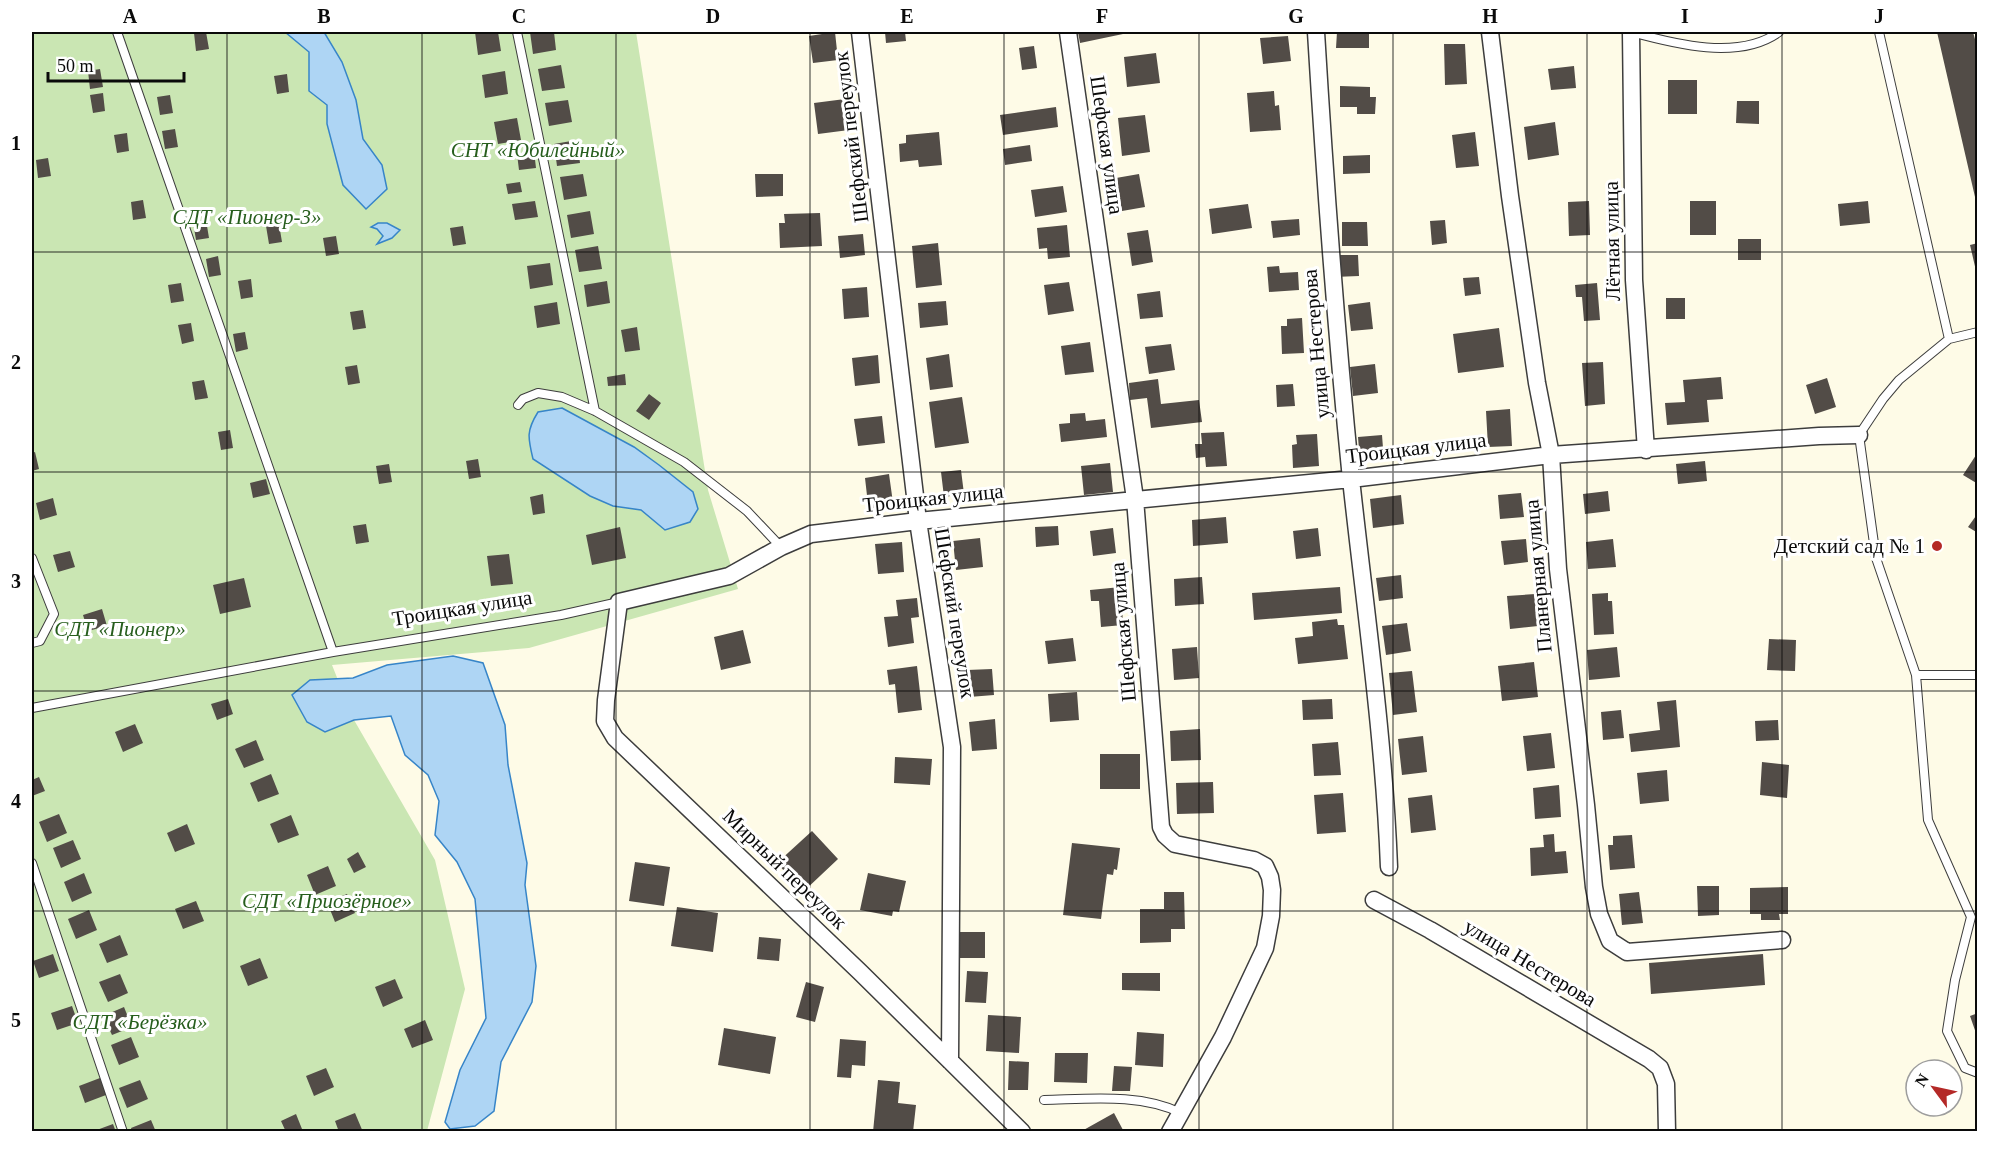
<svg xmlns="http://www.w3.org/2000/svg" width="2009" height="1163" font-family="'Times New Roman',serif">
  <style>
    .green { fill: #cae6b3 }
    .water { fill: #aed5f4; stroke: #3785c8; stroke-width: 1.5 }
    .building { fill: #524c47 }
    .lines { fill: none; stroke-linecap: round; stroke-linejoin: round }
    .service-casing { stroke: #3d3d3d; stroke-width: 10 }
    .minor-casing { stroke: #3d3d3d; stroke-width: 19 }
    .service { stroke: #fff; stroke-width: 8 }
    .minor { stroke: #fff; stroke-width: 16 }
    .grid { fill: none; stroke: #0a0a0a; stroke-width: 1.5; stroke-opacity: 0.55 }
    .poi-dot { fill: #b42927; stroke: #fff; stroke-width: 2 }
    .labels { text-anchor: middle; stroke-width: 6; stroke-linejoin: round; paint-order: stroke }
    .street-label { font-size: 21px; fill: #0a0a0a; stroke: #fff }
    .park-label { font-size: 21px; font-style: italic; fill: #275e1d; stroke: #fff }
    .poi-label { font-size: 21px; fill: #0a0a0a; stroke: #fff; text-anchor: end }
    .neatline { fill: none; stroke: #0a0a0a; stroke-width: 2 }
    .grid-label { font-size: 20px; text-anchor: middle; font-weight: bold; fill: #0a0a0a }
  </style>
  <rect width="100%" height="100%" fill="#fefbe7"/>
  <path class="green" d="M32,32H636L708,490L738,589L529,648L332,665L354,720L435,860L465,989L427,1131H32Z"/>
  <path class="water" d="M285,32H324L342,62L356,100L363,139L382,165L387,189L366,209L343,185L327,124V105L309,91V52Z
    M378,223H387L400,230L392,238L377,244L383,236L377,229L371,227Z
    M562,408L634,447L659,465L693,492L698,509L690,522L665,530L641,510L613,506L590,496L533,459C528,438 526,431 538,412Z
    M453,656L483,663L505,725L508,765L527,863L525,885L536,966L532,1002L501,1062L494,1111L475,1126L450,1129L445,1122L460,1070L486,1018L475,899L457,862L435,835L439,801L428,775L405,755L391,716L354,720L325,732L307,722L292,695L310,680L353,678L387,665Z"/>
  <path class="building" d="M206,32L209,49L196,51L194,33Z
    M475,32H498L501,51L478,55Z
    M530,32H554L556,50L533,54Z
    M835,32L838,60L813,63L809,36Z
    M885,32H905L906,41L886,43Z
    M1078,32H1123V34L1080,43Z
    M1337,32H1369V48H1336Z
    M1937,32H1973L1978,50V210Z
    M1288,36L1291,61L1263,64L1260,38Z
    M1444,44H1465L1467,84L1445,85Z
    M1034,46L1037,68L1022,70L1019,48Z
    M1156,53L1160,83L1127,87L1124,57Z
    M561,65L565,88L542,91L538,69Z
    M1574,66L1576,88L1551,90L1548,69Z
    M100,69L103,87L90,89L88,71Z
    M505,71L508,94L485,98L482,75Z
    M287,74L289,92L277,94L274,76Z
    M1668,80H1697V114H1668Z
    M1340,86L1370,87V97H1376L1375,114H1357V107H1340Z
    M1274,91L1275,106L1279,105L1281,130L1250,132L1247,93Z
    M103,93L105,111L93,113L90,95Z
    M170,95L173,113L160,115L157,97Z
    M845,99L849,130L818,134L814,103Z
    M568,100L572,122L549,126L545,103Z
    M1737,101H1759V124L1736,123Z
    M1056,107L1058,127L1003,135L1000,115Z
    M1145,115L1150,152L1122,156L1118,118Z
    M517,118L521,140L498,144L494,122Z
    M1555,122L1559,155L1528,160L1524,127Z
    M175,129L178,147L165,149L162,131Z
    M939,132L942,165L919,167L918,160L900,162L899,144L906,143V135Z
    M1475,132L1479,166L1456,168L1452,135Z
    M127,133L129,151L117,153L114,135Z
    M577,140L580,163L557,166L554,144Z
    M1030,145L1032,161L1005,165L1003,149Z
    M534,151L536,168L519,170L517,154Z
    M1370,155V173L1343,174V156Z
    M48,158L51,176L38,178L36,160Z
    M583,174L587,196L564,200L560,177Z
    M755,174H783V196L756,197Z
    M1139,174L1145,207L1122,211L1116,178Z
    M520,182L522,192L508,194L506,184Z
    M1063,186L1067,212L1035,217L1031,190Z
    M143,200L146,218L133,220L131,202Z
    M535,201L538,217L515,220L512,204Z
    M1589,201L1590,235L1569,236L1568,202Z
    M1690,201H1716V235H1690Z
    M1868,201L1870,223L1840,226L1838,204Z
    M1248,204L1252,228L1212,234L1209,209Z
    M590,211L594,234L571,238L567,215Z
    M820,213L822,246L780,248L779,223H785L784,214Z
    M1299,219L1300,235L1273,238L1271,221Z
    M206,220L209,238L196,240L193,222Z
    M1445,220L1447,243L1432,245L1430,221Z
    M1342,222H1367L1368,246H1342Z
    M279,224L282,242L269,244L266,226Z
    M1067,225L1070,257L1048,259L1047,248L1039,249L1037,228Z
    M463,226L466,244L453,246L450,228Z
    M1148,230L1153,262L1132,266L1127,233Z
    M863,234L865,255L840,258L838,236Z
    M336,236L339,254L326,256L323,238Z
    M1738,239H1761V260H1738Z
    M938,243L942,285L916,288L912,246Z
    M1978,243V275H1977L1970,245Z
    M598,246L602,269L579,272L575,250Z
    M1333,255H1358L1359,276L1334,277Z
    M218,256L221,275L209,277L206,259Z
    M550,263L553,285L530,289L527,266Z
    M1279,266L1280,273L1298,272L1299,290L1269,292L1267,267Z
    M1479,277L1481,294L1465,296L1463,278Z
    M251,279L253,297L241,299L238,281Z
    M607,281L610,303L587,307L584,285Z
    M1069,282L1074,311L1048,315L1044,285Z
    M181,283L184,301L171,303L168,285Z
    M1597,283L1600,320L1584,321L1582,297H1576L1575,285Z
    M867,287L869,317L844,319L842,289Z
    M1160,291L1163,317L1140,319L1137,294Z
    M1666,298H1685V319H1666Z
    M946,301L948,325L920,328L918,303Z
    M557,302L560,324L537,328L534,306Z
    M1370,302L1373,329L1351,331L1348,305Z
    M363,310L366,328L353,330L350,312Z
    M1302,318L1304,353L1282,354L1281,326H1287V319Z
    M191,323L194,341L182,344L178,325Z
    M637,327L640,350L625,352L621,330Z
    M1499,328L1504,367L1458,373L1453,334Z
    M245,332L248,349L236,352L233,334Z
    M1090,342L1094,372L1065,375L1061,346Z
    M1171,344L1175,370L1149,374L1145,347Z
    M949,354L953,387L930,390L926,358Z
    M878,355L880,383L855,386L852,358Z
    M1603,362L1605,404L1585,406L1582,363Z
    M1375,364L1378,393L1353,396L1350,367Z
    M357,365L360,383L348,385L345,367Z
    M625,374L626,385L608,386L607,377Z
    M1721,377L1723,399L1707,400L1709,422L1667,425L1665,403L1685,402L1683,380Z
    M1827,378L1836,407L1815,414L1806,385Z
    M1158,379L1161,404L1199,400L1202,422L1151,428L1147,398L1130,400L1129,383Z
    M204,380L208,398L195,400L192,382Z
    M1293,384L1295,406L1277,407L1276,385Z
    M649,394L661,403L649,420L636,411Z
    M962,397L969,443L935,448L929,402Z
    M1510,409L1512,446L1488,447L1486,411Z
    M1085,413L1086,421L1105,419L1107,437L1061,442L1059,424L1070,423V414Z
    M882,416L885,443L858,446L854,419Z
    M230,430L233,448L221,450L218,432Z
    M1224,432L1227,466L1206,467L1205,457L1196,458L1195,444H1202L1201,433Z
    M1317,434L1319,466L1293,468L1292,445L1297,444L1296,435Z
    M1382,435L1384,461L1360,462L1358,437Z
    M35,452L39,469L32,471V453Z
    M1978,452V484L1963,475Z
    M478,459L481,477L469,479L466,461Z
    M1705,461L1707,481L1678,484L1676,464Z
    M1110,463L1113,492L1084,495L1081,466Z
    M389,464L392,482L379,484L376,466Z
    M961,470L964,494L944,497L941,472Z
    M889,474L894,510L869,513L865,478Z
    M266,479L270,494L253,498L250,483Z
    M1608,491L1610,511L1585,514L1583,494Z
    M1521,493L1524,517L1500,519L1498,495Z
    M543,494L545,513L533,515L530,497Z
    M1401,495L1404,524L1373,528L1370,499Z
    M53,498L57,515L40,520L36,503Z
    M1978,513V533L1968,527Z
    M1226,517L1228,543L1193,546L1192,520Z
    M366,524L369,542L356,544L353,526Z
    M1058,526L1059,545L1036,547L1035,527Z
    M620,527L626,558L592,565L586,535Z
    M1113,528L1116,553L1093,556L1090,531Z
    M1318,528L1321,556L1296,559L1293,531Z
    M980,538L983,567L956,570L953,541Z
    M1526,539L1528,562L1504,565L1501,541Z
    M1613,539L1616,567L1588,569L1586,542Z
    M902,542L904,572L878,574L875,544Z
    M70,551L75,567L58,572L53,555Z
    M509,554L513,584L491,586L487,556Z
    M1401,575L1403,598L1379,601L1376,578Z
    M1202,577L1204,604L1175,606L1174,579Z
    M244,578L251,607L220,614L213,585Z
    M1121,587L1123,625L1101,627L1099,601H1091L1090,590Z
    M1340,587L1342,613L1254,620L1252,593Z
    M1608,593V601H1612L1614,634L1594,635L1592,594Z
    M1535,594L1538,626L1510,629L1507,596Z
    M917,598L919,617L911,618L914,643L888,647L884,617L898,616L896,600Z
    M102,609L107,626L88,631L83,615Z
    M1337,619L1338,625H1344L1348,659L1298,664L1295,638L1313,636L1312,622Z
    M1407,623L1411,651L1386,655L1382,626Z
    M743,630L751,663L721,670L714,637Z
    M1073,638L1076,661L1048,664L1045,641Z
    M1769,639L1796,640L1795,671L1767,670Z
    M1197,647L1199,678L1174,680L1172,649Z
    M1617,647L1620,677L1589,680L1587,650Z
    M1534,662L1538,697L1502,701L1498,666Z
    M917,666L922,710L898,713L895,684L889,685L887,670Z
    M992,669L994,695L969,697L967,670Z
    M1412,671L1417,712L1393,715L1389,673Z
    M1077,692L1079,720L1050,722L1048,694Z
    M228,699L233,714L217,720L211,704Z
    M1332,699L1333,719L1303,720L1302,700Z
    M1676,700L1680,747L1631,752L1629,734L1660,730L1657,702Z
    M1621,710L1624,738L1603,740L1601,712Z
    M995,719L997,749L972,751L969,722Z
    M1778,720L1779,740L1756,741L1755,721Z
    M135,724L143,743L123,752L115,732Z
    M1200,729L1201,760L1171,761L1170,731Z
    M1551,733L1555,768L1527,771L1523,736Z
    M1423,736L1427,772L1402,775L1398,739Z
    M256,740L264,760L244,768L235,749Z
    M1338,742L1341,775L1314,776L1312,744Z
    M1100,754H1140V789H1100Z
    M895,757L932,759L930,785L894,783Z
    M1762,762L1789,765L1787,798L1760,795Z
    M1667,770L1669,801L1640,804L1637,773Z
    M271,774L279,794L258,802L250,783Z
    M39,777L45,791L32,796V780Z
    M1213,782L1214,813L1177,814L1176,783Z
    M1559,785L1561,817L1535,819L1533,788Z
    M1343,793L1346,832L1317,834L1314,795Z
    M1432,795L1436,830L1411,833L1408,798Z
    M59,814L67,833L47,842L39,822Z
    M291,815L299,835L278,843L270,824Z
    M187,824L195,844L175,852L167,833Z
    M812,831L838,859L803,892L777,863Z
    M1554,834L1555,852L1566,851L1568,873L1531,876L1530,848L1544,847L1543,835Z
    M1632,835L1635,868L1610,870L1608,845H1613V836Z
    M73,840L81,859L61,868L53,848Z
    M1072,843L1120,848L1117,870L1114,869L1113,875L1107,874L1101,919L1063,915Z
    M358,852L366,867L354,873L347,859Z
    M635,862L670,867L664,906L629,901Z
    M328,866L336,886L315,895L307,875Z
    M84,873L92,893L72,902L64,882Z
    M868,873L906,881L899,912L893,911L892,916L860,910Z
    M1697,886H1719V915L1698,916Z
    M1788,887V914H1779L1780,920H1761V914H1750V888Z
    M1164,892H1184L1185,929H1171V942L1140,943V909H1164Z
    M1639,892L1643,923L1622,925L1619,894Z
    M347,894L355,913L335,922L327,902Z
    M196,901L204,921L183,929L175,909Z
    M677,907L718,913L713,952L671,946Z
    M89,910L97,930L76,939L68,919Z
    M957,932H985V958H956Z
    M120,935L128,955L107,963L99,944Z
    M759,937L781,939L779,961L757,959Z
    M53,954L59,971L39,978L33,961Z
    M1763,954L1765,985L1651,994L1649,963Z
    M260,958L268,978L248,986L240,966Z
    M967,971L988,972L986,1003L965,1002Z
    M1122,973H1160V991L1122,990Z
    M120,974L128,993L108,1002L99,982Z
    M395,979L403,998L383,1007L375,987Z
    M806,982L824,987L815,1022L796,1017Z
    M72,1006L78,1023L57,1030L51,1013Z
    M124,1007L132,1027L112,1035L103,1016Z
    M1978,1013V1036H1977L1970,1016Z
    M988,1015L1021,1017L1019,1053L986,1051Z
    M425,1020L433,1040L412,1048L404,1029Z
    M724,1028L776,1037L770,1074L718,1065Z
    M1137,1032L1164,1034L1163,1067L1135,1065Z
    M131,1037L139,1057L119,1065L111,1045Z
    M840,1039L866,1041L865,1066L852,1065L851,1078L837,1077Z
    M1055,1053H1088L1087,1083L1054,1082Z
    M1009,1061L1029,1062L1028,1090H1008Z
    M1114,1066L1132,1067L1130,1091H1112Z
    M326,1068L334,1087L314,1096L306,1076Z
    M100,1078L106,1095L85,1103L79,1086Z
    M140,1080L148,1099L127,1108L119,1088Z
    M878,1080L900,1082L898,1103L916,1105L913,1132H873Z
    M355,1113L363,1132H339L335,1121Z
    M1114,1113L1123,1130L1080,1132Z
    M296,1114L302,1129L295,1132H286L281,1121Z
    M151,1120L156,1132H132L131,1128Z
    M113,1124L116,1132H94V1131Z"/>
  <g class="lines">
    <g class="service-casing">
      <path id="service" d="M117,32L333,652
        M517,32L595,411
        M1631,32C1675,44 1739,61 1779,32
        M1879,32L1949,339
        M1978,332L1949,339L1899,380L1883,399L1859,435L1876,558L1916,675L1928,820L1971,917L1955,980L1947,1031L1965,1068L1978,1073
        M518,405L523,399L538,393L562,397L595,411L684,462L747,511L781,547
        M32,558L54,614L40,641L32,643
        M1916,675H1978
        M32,708L333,652L561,615L619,602
        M32,863L123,1132
        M1044,1100C1089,1099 1140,1093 1181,1113"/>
    </g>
    <g class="minor-casing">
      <path id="minor" d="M860,32L918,521L952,747L950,1061
        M1068,32L1135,499L1161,827L1165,835L1175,844L1254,860L1265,866L1270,877L1272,890L1271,916L1265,948L1223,1037L1170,1132
        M1316,32C1325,181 1336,330 1351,479C1365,608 1384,737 1389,867
        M1490,32L1510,196L1537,383L1551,455L1558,569L1586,805L1594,887L1599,914L1610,941L1627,952L1782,940
        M1631,32L1634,280L1646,450
        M1374,900L1430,930L1649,1059L1660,1068L1666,1084L1667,1132
        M1022,1132L860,972L615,738L605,721L606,700L619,602L729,576L781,547L811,534L918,521L1351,479L1551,455L1819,436L1859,435"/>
    </g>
    <use href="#service" class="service"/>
    <use href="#minor" class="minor"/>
  </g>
  <path class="grid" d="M227,32V1132M422,32V1132M616,32V1132M810,32V1132M1004,32V1132M1199,32V1132M1393,32V1132M1587,32V1132M1782,32V1132M32,252H1978M32,472H1978M32,691H1978M32,911H1978"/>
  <circle class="poi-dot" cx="1937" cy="546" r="6"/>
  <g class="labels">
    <g class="street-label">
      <text transform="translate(851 137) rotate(-97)" y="7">Шефский переулок</text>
      <text transform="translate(1107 145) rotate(82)" y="7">Шефская улица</text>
      <text transform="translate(1612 241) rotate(-91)" y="7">Лётная улица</text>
      <text transform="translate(1316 344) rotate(-95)" y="7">улица Нестерова</text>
      <text transform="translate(1416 448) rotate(-7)" y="7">Троицкая улица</text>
      <text transform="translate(933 498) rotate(-6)" y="7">Троицкая улица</text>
      <text transform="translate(1538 576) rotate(-95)" y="7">Планерная улица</text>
      <text transform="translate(462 608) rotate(-9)" y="7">Троицкая улица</text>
      <text transform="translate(955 613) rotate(81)" y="7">Шефский переулок</text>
      <text transform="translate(1123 632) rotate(-95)" y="7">Шефская улица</text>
      <text transform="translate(785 869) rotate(44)" y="7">Мирный переулок</text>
      <text transform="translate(1530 963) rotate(31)" y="7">улица Нестерова</text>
    </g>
    <g class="park-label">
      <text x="538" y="157">СНТ «Юбилейный»</text>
      <text x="247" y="224">СДТ «Пионер-3»</text>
      <text x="120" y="636">СДТ «Пионер»</text>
      <text x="327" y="908">СДТ «Приозёрное»</text>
      <text x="140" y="1029">СДТ «Берёзка»</text>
    </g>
    <g class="poi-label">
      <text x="1925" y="553">Детский сад № 1</text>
    </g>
  </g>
  <rect width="2009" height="1163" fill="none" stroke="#ffffff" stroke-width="66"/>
  <g transform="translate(1934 1088) rotate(303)"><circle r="28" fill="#ffffff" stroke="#9d9d9d" stroke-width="1.5"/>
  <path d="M0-4.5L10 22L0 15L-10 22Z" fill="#b42927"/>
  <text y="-9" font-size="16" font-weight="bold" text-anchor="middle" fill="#0a0a0a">N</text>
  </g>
  <path d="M48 72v9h136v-9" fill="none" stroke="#0a0a0a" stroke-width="3"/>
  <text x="57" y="72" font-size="18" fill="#0a0a0a" stroke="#ffffff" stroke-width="4.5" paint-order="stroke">50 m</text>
  <rect x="33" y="33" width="1943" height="1097" class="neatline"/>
  <g class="grid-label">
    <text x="130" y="23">A</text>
    <text x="324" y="23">B</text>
    <text x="519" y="23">C</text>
    <text x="713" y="23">D</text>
    <text x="907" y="23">E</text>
    <text x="1102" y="23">F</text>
    <text x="1296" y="23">G</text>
    <text x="1490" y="23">H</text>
    <text x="1685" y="23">I</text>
    <text x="1879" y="23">J</text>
    <text x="16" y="150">1</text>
    <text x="16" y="369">2</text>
    <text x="16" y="588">3</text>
    <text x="16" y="808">4</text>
    <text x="16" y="1027">5</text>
  </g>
</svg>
